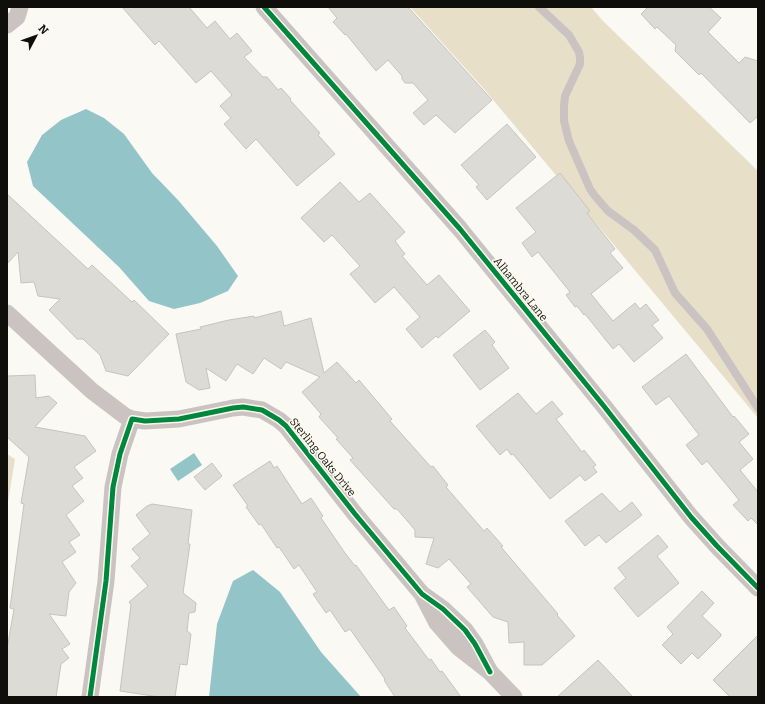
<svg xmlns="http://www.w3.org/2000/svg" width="765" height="704" font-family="Bitter,serif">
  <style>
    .green { fill: #e7dfc8 }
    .water { fill: #92c4c8 }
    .building { fill: #dcdbd6; stroke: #c5c4bf }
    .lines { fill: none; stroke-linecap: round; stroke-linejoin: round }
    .service { stroke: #cbc3c2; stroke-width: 8 }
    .minor { stroke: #cbc3c2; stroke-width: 17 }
    .cycleway-casing { stroke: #fdfaf0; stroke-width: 8 }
    .cycleway { stroke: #00873e; stroke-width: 5 }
    .labels { text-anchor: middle; stroke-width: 3; stroke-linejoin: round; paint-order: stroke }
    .street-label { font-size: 11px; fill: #0f0e0b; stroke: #fdfaf0 }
  </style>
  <rect width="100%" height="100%" fill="#faf9f3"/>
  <path class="green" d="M410,7H591L603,21L758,171V418L484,89Z
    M7,454L15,459L7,508Z"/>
  <path class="water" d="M86,109L104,118L124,134L152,173L178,200L217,246L238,276L228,291L200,303L174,309L149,301L119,267L33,186L27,162L42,135L61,120Z
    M194,453L202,465L178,481L170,469Z
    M253,570L280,592L321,652L361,697H209L217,624L233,581Z"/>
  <path class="building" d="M122,7H189L207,28L215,21L230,39L237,33L252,51L244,57L263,77H267L278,90L281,88L291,99L290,100L320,133L318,135L335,154L297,186L256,139L246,149L224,124L231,118L220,106L232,95L211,71L196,83L159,41L155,45Z
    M328,7H408L492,100L455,133L436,115L424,125L413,113L428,100L413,83H405L402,79V76L388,60L376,71L346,34L345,35L333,22L337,18Z
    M648,7H709L721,18L708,32L739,63L745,57L758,61V116L750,123L701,73L699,75L675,51L676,45L657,27L655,29L641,14Z
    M507,124L536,157L487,200L476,187L479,185L461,165Z
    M560,173L590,211L587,213L615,249L610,253L623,268L591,294L613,321L635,303L640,309L646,304L659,320L652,325L663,338L634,362L619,344L613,349L585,314L584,315L577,306L575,307L566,295L570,292L538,252L532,257L522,243L536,232L516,208Z
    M340,182L359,202L370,193L405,232L395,241L405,254L402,256L427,285L439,275L470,311L438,338L436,336L422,348L406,329L420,317L394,287L375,303L350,274L360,266L332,235L324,242L301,218Z
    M7,194L88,269L92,265L132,302L134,300L169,334L128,376L106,371L100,355L83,339H77L49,310L60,299L38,296L34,282L21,283L18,252L7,264Z
    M281,311L284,326L311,318L324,373L337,362L356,383L359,380L392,419L390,421L431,467L433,466L448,485L446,487L484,531L487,528L503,546L501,547L558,614L557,615L575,636L542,665H524V642L509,643L508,622L493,617L467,587L471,584L449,559L438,568L426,564L434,538L415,537V530L397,509H394L350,460L353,458L336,439L338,438L319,417L321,414L302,392L320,377L286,362L281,369L264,358L253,374L237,364L226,381L206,368L210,388L199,390L186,382L176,334L201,329L200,327L229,320L254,316V318Z
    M485,330L495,342L492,345L509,368L480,390L453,355Z
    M686,354L733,417L734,416L749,434L739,442L753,459L740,470L758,492V525L751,518L748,521L733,505L739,500L707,461L702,465L686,445L699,435L669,396L656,405L642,387Z
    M35,375L36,398L49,396L57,403L35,427L85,436L96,451L74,467L83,478L72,486L84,501L66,515L80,535L69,542L76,552L62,562L76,583L69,592L66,616L49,614L70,644L62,649L69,658L61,664L56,697H7V649L14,609L10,608L24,504L21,503L29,457L7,437V376Z
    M518,393L536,414L552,401L563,414L556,419L582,452L584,450L596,465L593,467L597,472L585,481L580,475L550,499L513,454L511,455L507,449L500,455L476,426Z
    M270,461L274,468L277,466L302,504L311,498L323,516L321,518L345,553L355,566L356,565L389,610L394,607L407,626L405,628L429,660L431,659L440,672L442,671L461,697H395L384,680L385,679L350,629L345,632L330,610L326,613L313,594L317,592L299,565L294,569L279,547L277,548L261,524L259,525L246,507L248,506L233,485Z
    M212,463L222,476L205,490L194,477Z
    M602,493L620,512L632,502L642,515L606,543L599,535L585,546L565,521Z
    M152,504L192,510L188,544H190L183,593L196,603L195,612L189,613L187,631L191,634L187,665L180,664L175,697H160L120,691L131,605L129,602L148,586L131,566L140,558L132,549L150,534L136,515L147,506Z
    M658,535L668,547L657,556L679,583L638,617L614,588L626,578L618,568Z
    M702,591L714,603L702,616L721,634V636L698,659L692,653L681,664L662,645L673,634L667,627Z
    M758,635V697H730L713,680Z
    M598,660L633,697H557Z"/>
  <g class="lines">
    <path class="service" d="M539,7L569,35L579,52L580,58V64L565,96L564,106V121L569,141L590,189L595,196L608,211L634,230L655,250L675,293L707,329L758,408"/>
    <path class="minor" d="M264,7L460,229L603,405L691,517L717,546L758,588
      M7,25L17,17L20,7
      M7,313L92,391L125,416L132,419
      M423,596L437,623L458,647L490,672L514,697
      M90,697L106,581L113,487L120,454L132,419L145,421L179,419L233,408L243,407L262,410L279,420L286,426L355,514L422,594L443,609L465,630L475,644L490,672"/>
    <g class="cycleway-casing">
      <path id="cycleway" d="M264,7L460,229L603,405L691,517L717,546L758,588
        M90,697L106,581L113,487L120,454L132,419L145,421L179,419L233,408L243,407L262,410L279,420L286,426L355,514L422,594L443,609L465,630L475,644L490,672"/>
    </g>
    <use href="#cycleway" class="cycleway"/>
  </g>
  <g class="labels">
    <g class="street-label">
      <text transform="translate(521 289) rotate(51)" y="4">Alhambra Lane</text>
      <text transform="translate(323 457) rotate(51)" y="4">Sterling Oaks Drive</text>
    </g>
  </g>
  <rect width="765" height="704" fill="none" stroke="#0f0e0b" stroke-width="16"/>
  <g transform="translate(36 36) rotate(49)" stroke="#fdfaf0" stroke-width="3" paint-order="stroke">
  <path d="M0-3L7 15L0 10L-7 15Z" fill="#0f0e0b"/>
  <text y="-6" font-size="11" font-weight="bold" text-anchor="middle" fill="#0f0e0b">N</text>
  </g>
</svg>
